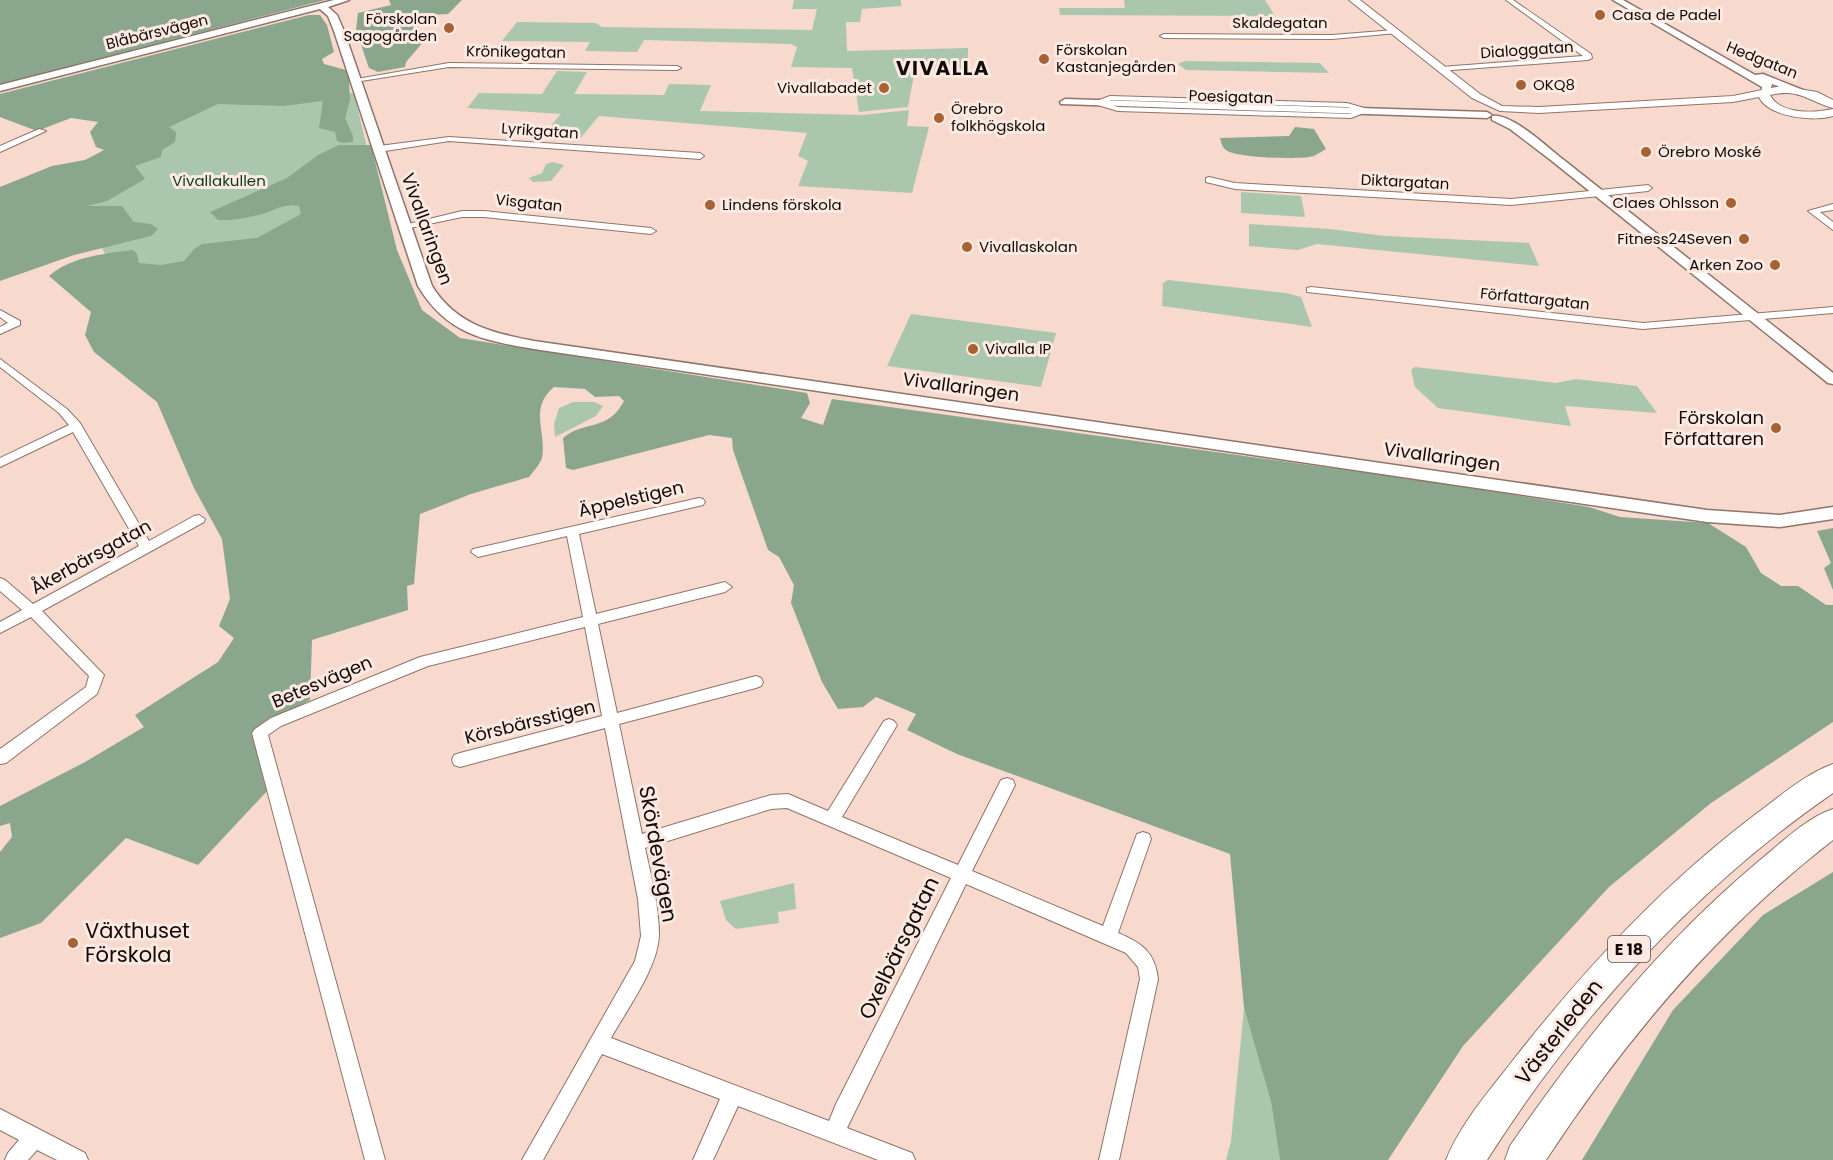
<svg xmlns="http://www.w3.org/2000/svg" width="1833" height="1160" font-family="Poppins,sans-serif">
  <style>
    .green { fill: #aac7ae }
    .forest { fill: #8aa78d }
    .lines { fill: none; stroke-linecap: round; stroke-linejoin: round }
    .minor-casing { stroke: #8f746a; stroke-width: 2 }
    .tertiary-casing { stroke: #8f746a; stroke-width: 3 }
    .secondary-casing { stroke: #8f746a; stroke-width: 2 }
    .motorway-casing { stroke: #8f746a; stroke-width: 2 }
    .minor { fill: #fff; fill-rule: evenodd }
    .tertiary { fill: #fff; fill-rule: evenodd }
    .secondary { fill: #fff; fill-rule: evenodd }
    .motorway { fill: #fff; fill-rule: evenodd }
    .poi-dot { fill: #a66232; stroke: #fce9e2; stroke-width: 2 }
    .labels { text-anchor: middle; stroke-width: 6; stroke-linejoin: round; paint-order: stroke }
    .far-poi-label { font-size: 15px; fill: #130a07; stroke: #fce9e2; text-anchor: start }
    .far-street-label { font-size: 15px; fill: #130a07; stroke: #fce9e2 }
    .far-park-label { font-size: 15px; fill: #093a17; stroke: #fce9e2 }
    .shield { fill: #fce9e2; stroke: #594d49; stroke-width: 1.5 }
    .shield-label { font-size: 16px; font-weight: bold; fill: #130a07 }
    .street-label { font-size: 18px; fill: #130a07; stroke: #fce9e2 }
    .poi-label { font-size: 18px; fill: #130a07; stroke: #fce9e2; text-anchor: end }
    .far-district-label { font-size: 20px; font-weight: bold; letter-spacing: 1.5px; fill: #130a07; stroke: #fce9e2 }
    .near-street-label { font-size: 21px; fill: #130a07; stroke: #fce9e2 }
    .near-poi-label { font-size: 21px; fill: #130a07; stroke: #fce9e2; text-anchor: start }
  </style>
  <rect width="100%" height="100%" fill="#f7d9ce"/>
  <path class="green" d="M794,0H901V6L862,9L860,22H846L847,51L968,48V73L915,70L908,107L859,112L852,68L791,67L797,47L791,44L644,40L637,52L585,51L590,42L502,41L517,22L596,23L602,27L812,30L817,9H792Z
    M1124,0H1265L1275,16L1060,15L1059,8H1125Z
    M1185,61L1320,63L1329,73L1186,70L1178,64Z
    M557,71L587,72L574,94L664,95L669,84L711,85L700,111L863,115L909,110L907,126L929,127L912,193L798,186L808,161L798,156L807,133L599,116L577,142L540,138L561,114L467,108L479,93L542,94Z
    M309,91L354,93L368,152L344,219L166,279L111,269L96,232L57,210L192,103Z
    M552,162L564,165L551,181L533,182L529,178L542,173L546,164Z
    M1241,192L1301,196L1305,217L1241,213Z
    M1249,224L1330,229L1385,236L1529,243L1539,266L1317,244L1298,250L1249,246Z
    M1168,280L1286,293L1301,297L1312,327L1162,306L1163,283Z
    M911,314L1056,333L1041,387L887,366Z
    M1415,367L1556,383L1576,379L1637,386L1657,413L1565,406L1571,426L1438,408L1415,387L1411,370Z
    M573,402H594L603,406L596,416L555,437L554,424L559,408Z
    M794,883L796,909L778,912L779,923L736,929L726,920L720,901Z
    M1244,1008L1271,1102L1280,1160H1226L1231,1141Z"/>
  <path class="forest" d="M0,0H325L0,85Z
    M389,0H462L448,14L430,15L411,34L425,40L406,62L405,67L378,72L369,68L356,30L358,13L391,5Z
    M309,15H320L327,25L334,52L322,59L324,64L346,70L349,80L350,100L345,118L353,136V142L343,143L337,141L335,132L319,128L323,101L283,106L218,104L169,127L176,132L175,142L162,150L161,157L135,166L145,179L107,201L87,206H122L134,222L151,224L158,229L151,236L74,255L0,281V187L52,166L85,160L104,150L96,147L90,132L98,122L71,118L37,131L0,117V94Z
    M1295,127L1314,129L1326,149C1322,151 1318,154 1314,156C1302,160 1235,158 1226,150C1222,147 1221,142 1220,138L1289,136Z
    M339,145H371L397,250L422,310L460,338L807,393L810,403L801,418L823,425L832,399L1447,484L1589,507L1620,517L1708,523L1746,547L1761,573L1781,586H1798L1826,605H1833V722L1711,803L1609,887L1463,1046L1388,1160H1280L1271,1102L1244,1008L1230,854L957,754L907,730L916,714L876,697L863,707L838,709L822,682L791,603L794,585L779,557L768,550L733,450L732,438L709,435L573,470L566,468L563,438C584,420 608,432 624,401L619,396L595,397L585,389L554,387C528,409 547,432 542,458C540,464 533,472 529,477L471,494L420,514L414,584L407,586L408,610L312,640L310,700L256,729L268,790L198,865L126,838L41,923L0,938V852L12,837L10,823L0,826V806L85,762L144,727L135,715L218,662L234,638L219,626L230,599L222,539L194,488L157,402L94,352L85,335L91,312L49,276C72,256 104,254 133,250L137,254L139,263L161,265L184,261L194,249L202,244L257,238L301,214L299,206C284,203 276,210 262,214C247,218 233,221 218,220L210,212L287,178L318,155Z
    M1833,528V590L1824,568L1831,563L1817,531Z
    M1833,872V1160H1582L1673,1010L1763,915Z"/>
  <g class="lines">
    <g class="minor-casing">
      <path id="minor" d="M1506,0H1513L1591,54L1592,58L1588,60L1438,71V67H1441L1583,56Z
        M1395,30L1397,31V33L1332,39L1164,38L1160,36L1164,34L1332,35Z
        M449,63L677,66L681,68L677,70L449,67L355,82L351,80Z
        M1110,96L1347,103L1371,110L1351,118L1118,111L1091,103ZM1111,100L1347,107L1359,110L1350,114L1118,107L1103,103Z
        M39,129L46,131L0,152V146Z
        M449,137L700,153L704,156L700,159L449,141L379,152L375,149L379,146Z
        M1209,177L1235,183L1511,199L1648,185L1652,188L1648,191L1511,205L1235,189L1206,182V178Z
        M1833,204V210L1820,212L1833,222V230L1808,211Z
        M462,211H484L651,228L656,231L651,234L484,217H462L405,229L400,226Z
        M1311,287L1643,323L1833,307V313L1643,329L1307,292V288Z
        M0,310L20,321V325L0,334V327L8,323L0,317Z
        M0,359L67,409L80,423L149,541L194,516L199,515L205,519L204,522L42,611L104,675L97,694L6,763L0,764V749L86,687L89,676L31,617L0,633V622L22,610L0,591V578L5,580L33,604L139,546L73,432L0,467V458L69,425L59,413L0,367Z
        M699,498L703,499L705,502L703,505L579,534L596,614L725,582L732,587L725,592L598,624L617,713L756,676L761,678L763,682L761,686L756,688L619,724L642,834L771,795L788,794L828,811L884,721L889,719L894,721L897,725L842,817L958,865L1001,780L1007,778L1013,780L1015,785L972,871L1103,926L1137,834L1143,832L1149,834L1151,839L1118,933C1142,943 1155,952 1158,979L1119,1160H1099L1140,979L1138,967L1126,953L966,884L847,1128L912,1153L915,1160H878L738,1106L713,1160H693L720,1099L602,1054L543,1160H522L635,961L641,936L638,899L605,728L460,767L454,765L452,760L454,755L460,753L602,716L585,627L428,666L281,726L268,735L385,1160H365L252,733L255,729L271,718L420,657L583,617L567,536L478,557L471,552L473,549ZM787,808L951,878L836,1104L829,1121L611,1038C627,1009 658,968 659,935C659,906 651,876 645,848L771,809Z
        M0,1109L85,1153L88,1160H57L37,1150L28,1160H5L8,1153L19,1140L0,1130Z"/>
    </g>
    <g class="tertiary-casing">
      <path id="tertiary" d="M334,0H349L328,7L337,15L344,31L432,286C456,324 491,333 534,341L1707,510L1780,515L1833,507V519L1780,527L1707,522L534,349C482,340 447,334 418,286L334,31L328,16L320,9L0,91V85Z
        M1613,0H1623L1755,75L1763,74L1808,92L1803,95L1772,84L1769,95H1761L1762,87Z
        M1065,99L1487,112L1492,115L1487,118L1061,104L1060,102Z
        M1492,116C1511,113 1545,145 1560,157L1833,373V384L1828,383L1552,161L1510,129L1492,120Z"/>
    </g>
    <g class="secondary-casing">
      <path id="secondary" d="M1349,0H1360L1480,94L1502,106L1539,107L1733,96L1781,86L1817,92L1833,100V108C1808,101 1799,88 1770,95C1780,115 1815,113 1833,109V116C1814,122 1768,117 1759,97L1733,102L1539,113L1500,111L1472,98Z"/>
    </g>
    <g class="motorway-casing">
      <path id="motorway" d="M1833,764V793C1694,889 1577,1018 1487,1160H1446C1461,1123 1490,1090 1514,1059C1588,965 1668,879 1764,808C1785,792 1808,773 1833,764Z
        M1833,809V840C1718,929 1626,1038 1546,1160H1505L1510,1146C1582,1041 1661,943 1759,861C1781,843 1806,818 1833,809Z"/>
    </g>
    <use href="#minor" class="minor"/>
    <use href="#tertiary" class="tertiary"/>
    <use href="#secondary" class="secondary"/>
    <use href="#motorway" class="motorway"/>
  </g>
  <g class="poi-dot">
    <circle cx="1600" cy="15" r="6"/>
    <circle cx="449" cy="28" r="6"/>
    <circle cx="1044" cy="59" r="6"/>
    <circle cx="1521" cy="85" r="6"/>
    <circle cx="884" cy="88" r="6"/>
    <circle cx="939" cy="118" r="6"/>
    <circle cx="1646" cy="152" r="6"/>
    <circle cx="1731" cy="203" r="6"/>
    <circle cx="710" cy="205" r="6"/>
    <circle cx="1744" cy="239" r="6"/>
    <circle cx="967" cy="247" r="6"/>
    <circle cx="1775" cy="265" r="6"/>
    <circle cx="973" cy="349" r="6"/>
    <circle cx="1776" cy="428" r="6"/>
    <circle cx="73" cy="943" r="6"/>
  </g>
  <g class="labels">
    <g class="far-poi-label">
      <text x="1612" y="20">Casa de Padel</text>
      <text x="437" y="24" text-anchor="end">Förskolan<tspan x="437" dy="17">Sagogården</tspan></text>
      <text x="1056" y="55">Förskolan<tspan x="1056" dy="17">Kastanjegården</tspan></text>
      <text x="1533" y="90">OKQ8</text>
      <text x="872" y="93" text-anchor="end">Vivallabadet</text>
      <text x="951" y="114">Örebro<tspan x="951" dy="17">folkhögskola</tspan></text>
      <text x="1658" y="157">Örebro Moské</text>
      <text x="1719" y="208" text-anchor="end">Claes Ohlsson</text>
      <text x="722" y="210">Lindens förskola</text>
      <text x="1732" y="244" text-anchor="end">Fitness24Seven</text>
      <text x="979" y="252">Vivallaskolan</text>
      <text x="1763" y="270" text-anchor="end">Arken Zoo</text>
      <text x="985" y="354">Vivalla IP</text>
    </g>
    <g class="far-street-label">
      <text x="1280" y="28">Skaldegatan</text>
      <text transform="translate(157 32) rotate(-14)" y="5">Blåbärsvägen</text>
      <text transform="translate(1527 50) rotate(-4)" y="5">Dialoggatan</text>
      <text transform="translate(516 52) rotate(1)" y="5">Krönikegatan</text>
      <text transform="translate(1762 60) rotate(22)" y="5">Hedgatan</text>
      <text transform="translate(1231 97) rotate(2)" y="5">Poesigatan</text>
      <text transform="translate(540 131) rotate(4)" y="5">Lyrikgatan</text>
      <text transform="translate(1405 182) rotate(3)" y="5">Diktargatan</text>
      <text transform="translate(529 203) rotate(6)" y="5">Visgatan</text>
      <text transform="translate(1535 299) rotate(6)" y="5">Författargatan</text>
    </g>
    <g class="far-park-label">
      <text x="219" y="186">Vivallakullen</text>
    </g>
    <rect class="shield" x="1608" y="936" width="42" height="26" rx="4.5"/>
    <g class="shield-label">
      <text x="1629" y="955">E 18</text>
    </g>
    <g class="street-label">
      <text transform="translate(427 229) rotate(70)" y="6">Vivallaringen</text>
      <text transform="translate(961 387) rotate(8)" y="6">Vivallaringen</text>
      <text transform="translate(1442 457) rotate(8)" y="6">Vivallaringen</text>
      <text transform="translate(631 499) rotate(-13)" y="6">Äppelstigen</text>
      <text transform="translate(91 557) rotate(-29)" y="6">Åkerbärsgatan</text>
      <text transform="translate(322 682) rotate(-23)" y="6">Betesvägen</text>
      <text transform="translate(530 722) rotate(-14)" y="6">Körsbärsstigen</text>
    </g>
    <g class="poi-label">
      <text x="1764" y="424">Förskolan<tspan x="1764" dy="21">Författaren</tspan></text>
    </g>
    <g class="far-district-label">
      <text x="943" y="75">VIVALLA</text>
    </g>
    <g class="near-street-label">
      <text transform="translate(658 854) rotate(80)" y="7">Skördevägen</text>
      <text transform="translate(899 948) rotate(-64)" y="7">Oxelbärsgatan</text>
      <text transform="translate(1559 1032) rotate(-52)" y="7">Västerleden</text>
    </g>
    <g class="near-poi-label">
      <text x="85" y="938">Växthuset<tspan x="85" dy="24">Förskola</tspan></text>
    </g>
  </g>
</svg>
